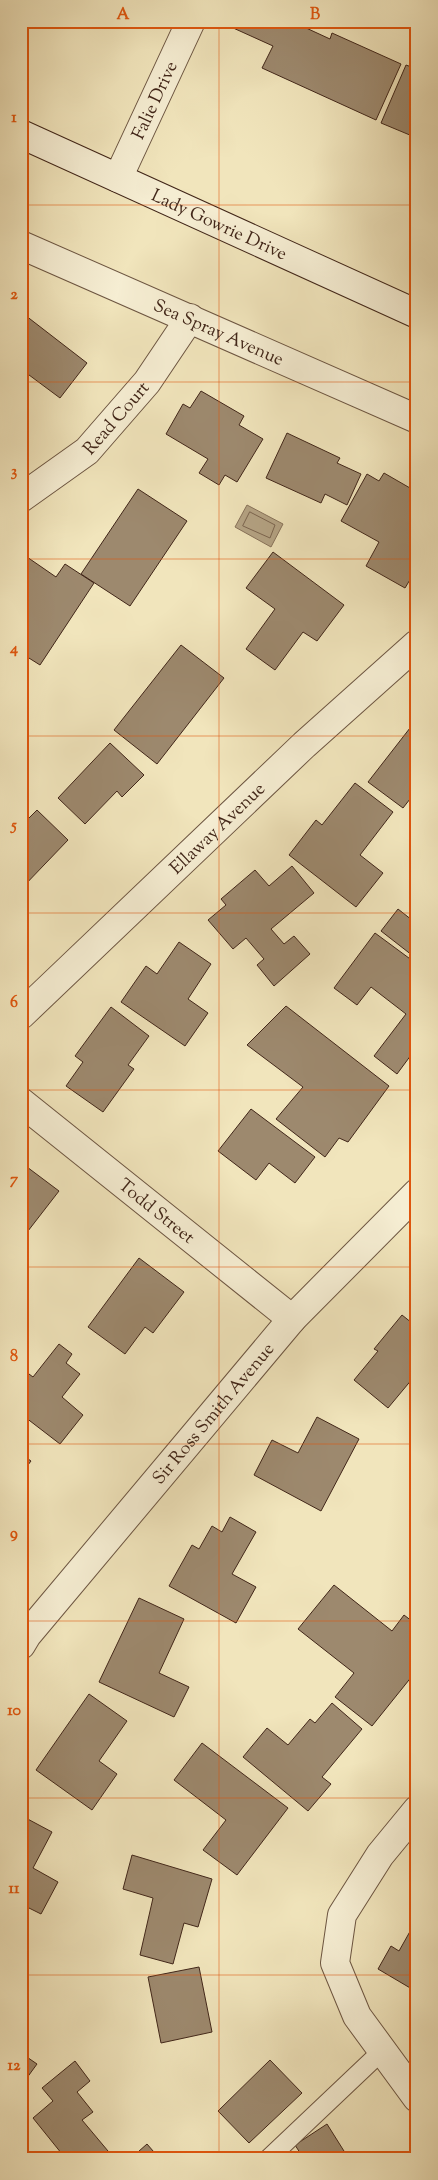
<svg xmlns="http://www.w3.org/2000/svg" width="438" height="2180" font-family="'Sorts Mill Goudy',serif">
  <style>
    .water { fill: #b5a485; stroke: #87725a }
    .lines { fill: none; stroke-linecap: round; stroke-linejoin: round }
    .shore { stroke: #7b654f; stroke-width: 1 }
    .building { fill: #9d896e; stroke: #412619 }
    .service-casing { stroke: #6d5642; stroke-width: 20 }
    .minor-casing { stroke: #6d5642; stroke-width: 30 }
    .secondary-casing { stroke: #412619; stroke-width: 30 }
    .service { stroke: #f6eed3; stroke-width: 18 }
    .minor { stroke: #f6eed3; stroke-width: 28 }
    .secondary { stroke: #f6eed3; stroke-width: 28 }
    .grid { fill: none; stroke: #e0560d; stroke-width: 1; stroke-opacity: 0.55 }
    .labels { text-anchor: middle; stroke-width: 4; stroke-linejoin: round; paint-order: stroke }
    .street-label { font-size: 18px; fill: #412619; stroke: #f6eed3 }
    .neatline { fill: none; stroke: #e0560d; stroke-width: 2 }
    .grid-label { font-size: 16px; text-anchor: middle; font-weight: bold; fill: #e0560d }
  </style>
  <rect width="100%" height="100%" fill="#f1e5bc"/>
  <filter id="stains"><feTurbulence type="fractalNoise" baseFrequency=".004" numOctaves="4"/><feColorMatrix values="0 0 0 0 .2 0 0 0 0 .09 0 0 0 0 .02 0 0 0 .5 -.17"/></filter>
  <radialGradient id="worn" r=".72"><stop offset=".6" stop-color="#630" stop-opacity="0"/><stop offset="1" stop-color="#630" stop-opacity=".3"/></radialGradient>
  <path class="water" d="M247,505L283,524L271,547L235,527Z"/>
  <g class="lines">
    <path class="shore" d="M250,512L275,525L270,538L243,526Z"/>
  </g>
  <path class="building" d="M233,21H291L330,39L332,33L401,64L376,120L262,68L273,46L231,27Z
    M406,65L417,69V138L381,123Z
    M21,312L87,363L60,398L21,369Z
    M201,391L244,416L239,425L263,439L237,482L225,475L219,485L199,473L208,459L166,434L183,404L190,408Z
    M287,433L340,458L337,463L361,474L347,505L325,494L321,503L266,478Z
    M384,473L410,488L417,480V568L405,588L366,566L379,542L341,521L367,474L379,481Z
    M138,489L187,521L130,606L81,574Z
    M273,552L344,605L317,641L303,632L275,670L246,649L275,609L246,588Z
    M27,557L56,577L65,564L94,583L40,665L21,653V566Z
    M181,645L224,678L157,764L114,730Z
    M417,719V790L403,808L368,782Z
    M110,743L144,775L122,797L117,791L85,824L58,798Z
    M355,783L393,812L360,855L383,873L356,907L289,855L316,820L322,825Z
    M37,810L68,840L21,889V826Z
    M292,866L314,893L271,929L284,944L294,936L310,954L274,986L257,965L264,959L246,938L233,949L208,920L226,905L221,899L255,870L269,886Z
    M398,909L417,924V959L381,931Z
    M375,933L417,964V1047L397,1074L374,1056L406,1014L371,987L357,1005L334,988Z
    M179,942L211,964L188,999L208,1013L185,1046L121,1002L146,966L157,974Z
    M286,1006L389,1086L348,1142L339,1138L325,1157L276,1119L303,1087L247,1045Z
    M111,1007L149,1036L128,1065L134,1069L103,1112L66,1086L83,1062L75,1056Z
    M251,1109L315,1157L295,1183L269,1163L256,1180L218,1151Z
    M27,1167L59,1191L21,1240V1175Z
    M139,1258L184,1292L153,1333L145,1327L125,1354L88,1327Z
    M402,1315L417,1327V1381L413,1378L388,1408L354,1380L378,1351L374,1349Z
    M59,1344L72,1354L66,1363L80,1374L62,1397L83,1415L60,1444L21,1414V1368L33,1377Z
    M317,1417L359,1439L321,1511L254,1475L272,1440L298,1453Z
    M21,1454L31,1461L21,1474Z
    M230,1517L256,1532L232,1574L256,1587L236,1623L169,1586L192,1545L199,1549L212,1526L222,1532Z
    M334,1585L392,1631L404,1615L417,1625V1670L372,1726L335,1697L354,1673L298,1629Z
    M139,1598L184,1619L159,1673L189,1687L174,1717L99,1682Z
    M89,1694L127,1721L99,1761L117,1774L92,1810L36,1770Z
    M332,1703L362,1729L322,1777L331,1784L308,1811L243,1757L267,1728L288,1745L310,1719L315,1723Z
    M202,1743L288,1808L237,1875L203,1850L226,1820L174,1780Z
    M22,1816L52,1832L33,1868L58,1882L41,1914L21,1904Z
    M132,1855L212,1879L198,1927L184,1923L173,1964L140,1955L153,1898L123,1889Z
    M417,1919V1992L378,1969L391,1946L399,1951Z
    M199,1967L212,2032L161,2043L148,1977Z
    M21,2053L37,2064L21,2086Z
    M270,2060L302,2093L249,2143L218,2111Z
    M75,2061L90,2081L77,2092L93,2112L82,2120L108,2151L98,2159H66L33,2118L53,2101L42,2088Z
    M327,2124L349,2159H304L295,2145Z
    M147,2144L160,2159H130Z"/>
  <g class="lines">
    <g class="service-casing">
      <path id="service" d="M268,2159L383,2050"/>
    </g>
    <g class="minor-casing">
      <g id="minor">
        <path id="s1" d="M118,178L191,21"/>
        <path id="s2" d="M21,245L417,419"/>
        <path id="s3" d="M21,498L87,451L147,382L190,318"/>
        <path id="s4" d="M21,1015L304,745L417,644"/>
        <path id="s5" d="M21,1102L292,1319"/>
        <path id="s6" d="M21,1645L27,1635L292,1319L417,1193"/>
        <path d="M417,1810L380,1855L342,1915L335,1963L357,2016L417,2098"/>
      </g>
    </g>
    <g class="secondary-casing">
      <g id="secondary">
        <path id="s7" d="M21,134L417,314"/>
      </g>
    </g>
    <use href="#service" class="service"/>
    <use href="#minor" class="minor"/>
    <use href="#secondary" class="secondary"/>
  </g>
  <path class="grid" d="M219,21V2159M21,205H417M21,382H417M21,559H417M21,736H417M21,913H417M21,1090H417M21,1267H417M21,1444H417M21,1621H417M21,1798H417M21,1975H417"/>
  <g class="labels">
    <g class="street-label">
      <text dy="6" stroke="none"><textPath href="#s1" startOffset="86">Falie Drive</textPath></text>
      <text dy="6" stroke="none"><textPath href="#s7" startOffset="218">Lady Gowrie Drive</textPath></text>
      <text dy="6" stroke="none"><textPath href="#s2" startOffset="216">Sea Spray Avenue</textPath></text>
      <text dy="6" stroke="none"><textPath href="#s3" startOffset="125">Read Court</textPath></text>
      <text dy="6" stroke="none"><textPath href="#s4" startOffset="271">Ellaway Avenue</textPath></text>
      <text dy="6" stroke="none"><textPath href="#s5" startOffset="174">Todd Street</textPath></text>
      <text dy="6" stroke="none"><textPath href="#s6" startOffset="301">Sir Ross Smith Avenue</textPath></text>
    </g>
  </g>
  <rect width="438" height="2180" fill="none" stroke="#f1e5bc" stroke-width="55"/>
  <rect x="28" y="28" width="382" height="2124" class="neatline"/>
  <g class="grid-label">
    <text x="123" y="19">A</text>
    <text x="315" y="19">B</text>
    <text x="14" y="122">1</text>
    <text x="14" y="299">2</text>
    <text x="14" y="476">3</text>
    <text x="14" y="653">4</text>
    <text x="14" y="830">5</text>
    <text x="14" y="1007">6</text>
    <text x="14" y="1184">7</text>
    <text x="14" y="1361">8</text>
    <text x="14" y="1538">9</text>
    <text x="14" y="1715">10</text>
    <text x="14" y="1893">11</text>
    <text x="14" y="2070">12</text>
  </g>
  <rect width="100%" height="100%" filter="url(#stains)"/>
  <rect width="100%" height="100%" fill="url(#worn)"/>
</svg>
